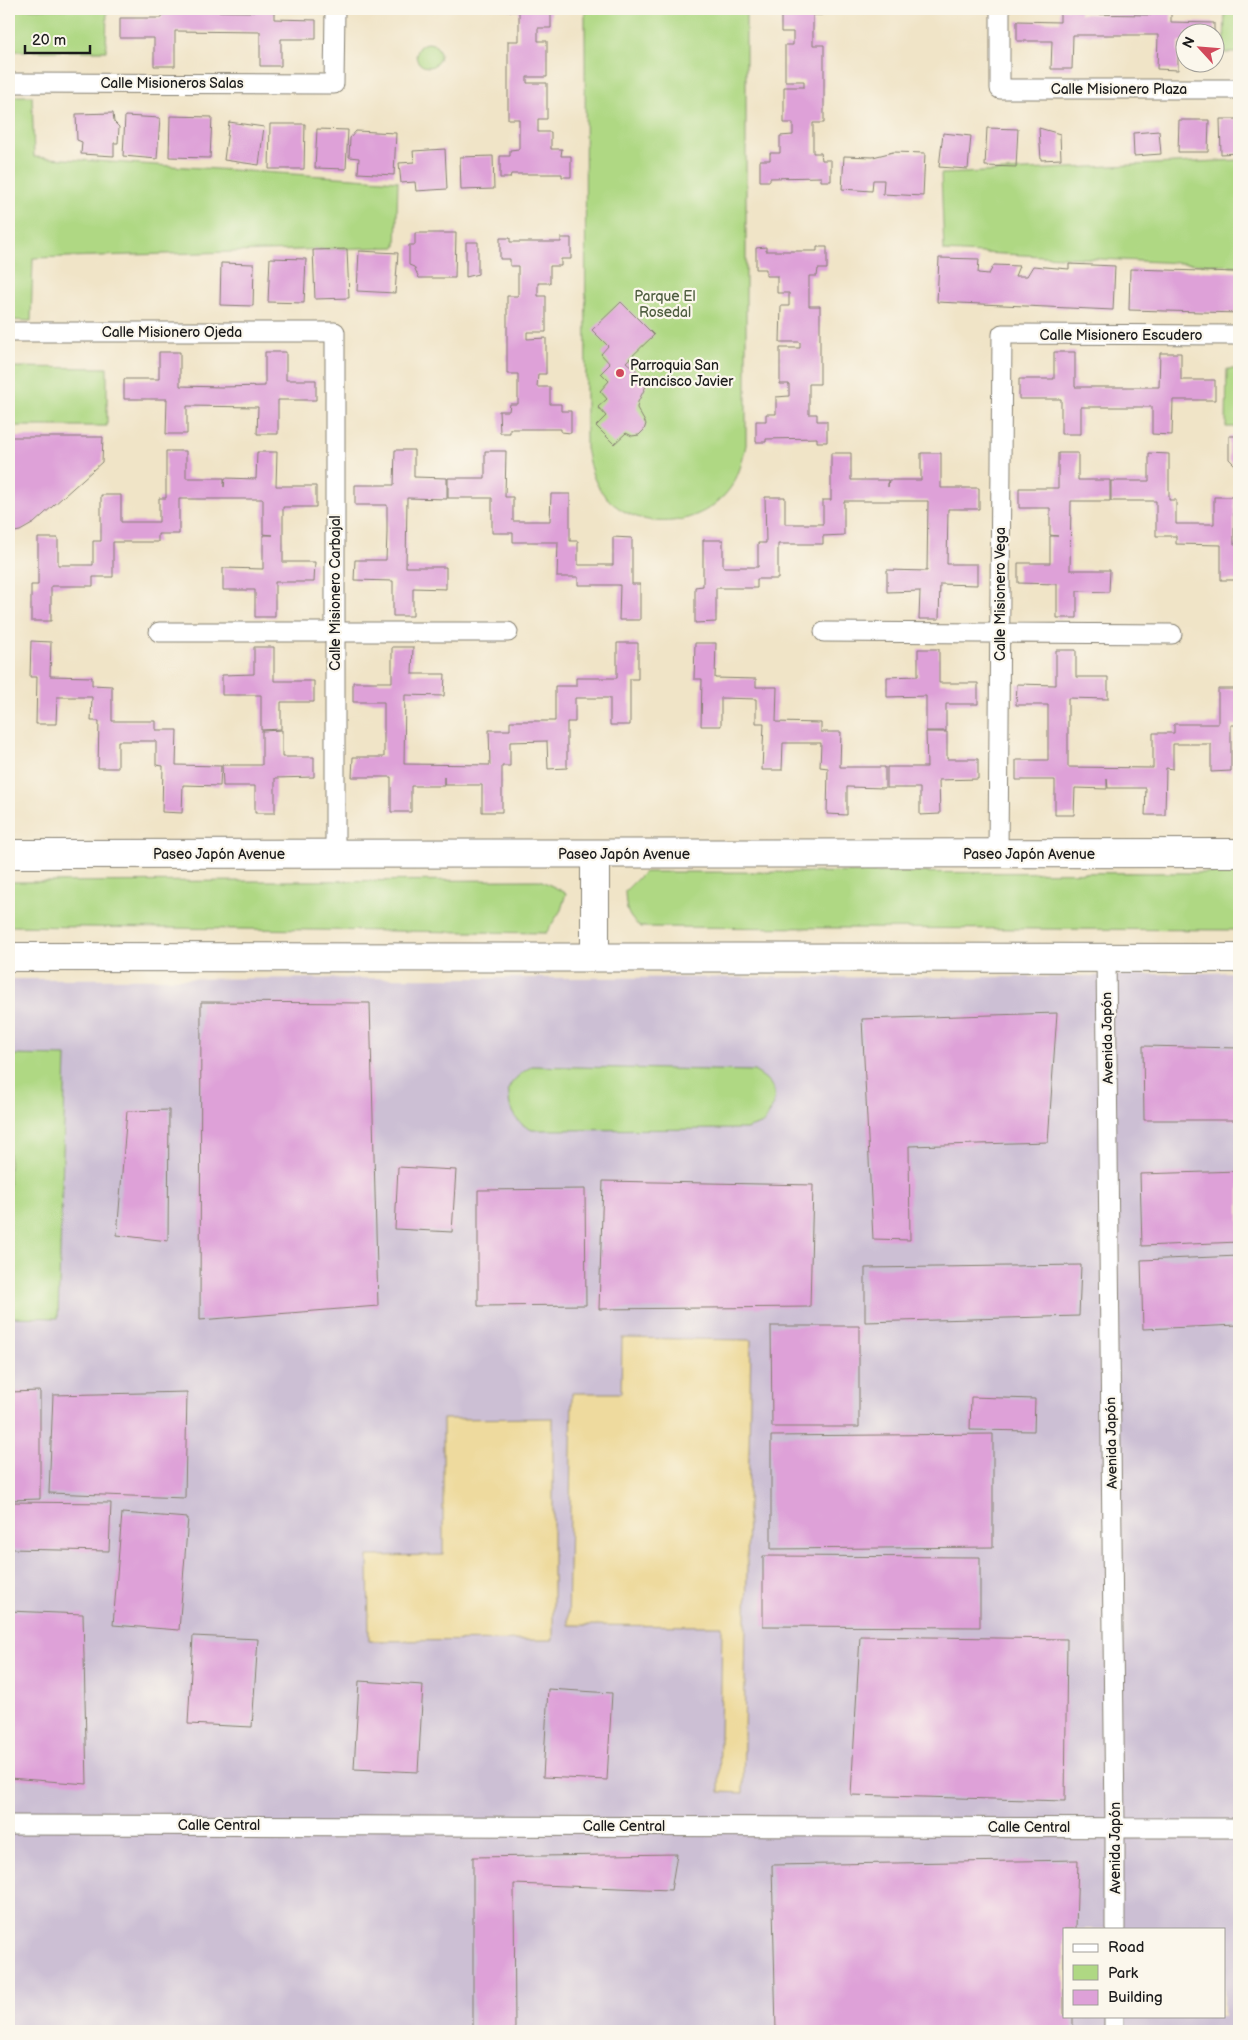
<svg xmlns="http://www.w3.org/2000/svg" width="1248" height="2040" font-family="'Balsamiq Sans',sans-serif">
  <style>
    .industrial { fill: #ccbfd4; fill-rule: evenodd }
    .green { fill: #afd883; stroke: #667a50 }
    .sand { fill: #eeda9e; stroke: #857b5d }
    .building { fill: #dea1d8 }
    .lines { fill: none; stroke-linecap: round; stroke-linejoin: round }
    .minor-casing { stroke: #868072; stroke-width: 21 }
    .primary-casing { stroke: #868072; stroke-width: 30 }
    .minor { stroke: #fff; stroke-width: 19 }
    .primary { stroke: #fff; stroke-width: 28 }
    .poi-dot { fill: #d1495b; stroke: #fbf7ec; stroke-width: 2 }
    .labels { text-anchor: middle; stroke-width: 4.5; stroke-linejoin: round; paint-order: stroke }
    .street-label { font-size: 14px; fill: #1c1c1c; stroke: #fbf7ec }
    .park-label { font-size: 14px; fill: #4f5e40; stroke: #fbf7ec }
    .poi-label { font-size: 14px; fill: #1c1c1c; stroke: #fbf7ec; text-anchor: start }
  </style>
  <rect width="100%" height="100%" fill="#fbf7ec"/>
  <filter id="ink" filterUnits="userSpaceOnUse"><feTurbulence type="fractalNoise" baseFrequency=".02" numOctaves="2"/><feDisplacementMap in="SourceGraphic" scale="10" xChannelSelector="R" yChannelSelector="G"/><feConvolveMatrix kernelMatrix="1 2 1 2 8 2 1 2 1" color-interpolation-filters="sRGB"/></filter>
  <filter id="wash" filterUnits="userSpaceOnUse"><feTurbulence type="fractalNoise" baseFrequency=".0096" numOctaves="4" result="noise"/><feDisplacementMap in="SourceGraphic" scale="20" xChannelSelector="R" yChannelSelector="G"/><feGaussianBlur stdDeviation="1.12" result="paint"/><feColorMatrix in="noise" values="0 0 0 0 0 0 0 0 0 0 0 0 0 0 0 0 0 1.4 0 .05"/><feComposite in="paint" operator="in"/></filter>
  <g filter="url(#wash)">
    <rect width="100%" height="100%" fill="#f0e4c7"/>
    <path class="industrial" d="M1239,972V2031H9V979L1054,977ZM1064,1929H1224V2016H1064Z"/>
    <path class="green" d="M9,9H107L106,51H9Z
      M585,9H746V445C743,459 740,472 733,484C704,530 634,535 601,491C592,478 589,463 586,448Z
      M1225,9H1239V53H1224Z
      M416 55a12 12 0 1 1 24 0a12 12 0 1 1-24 0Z
      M9,96H32L34,157L398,181L396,247L33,258L31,321L9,320Z
      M1239,160V266L944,251L941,174Z
      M9,367L107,368V426H9Z
      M1227,369H1239V427H1226Z
      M644,872L1239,873V930L640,927C626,915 626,909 625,891Z
      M540,880L566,893L561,910L546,933L9,926V882Z
      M9,1055L66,1056L58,1318L9,1317Z
      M532,1066L754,1071C780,1086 779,1098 764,1123L746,1129L532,1130C517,1123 509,1113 509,1096C509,1093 508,1091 509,1088C512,1079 525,1071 532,1066Z"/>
    <path class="sand" d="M622,1338L751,1340L743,1793L719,1792L722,1626L568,1625L572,1393H621Z
      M553,1418V1640L369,1641L368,1556L443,1555V1419Z"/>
    <g id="blocks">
      <path class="building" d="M162,9H183V11L254,12V9H274V19L316,20V39H281V66H260V32L175,31V66H154V38H120V18H162Z
        M510,9H562V11H551V28H538V41H547V77H527V83H547V119H538V132H551V149H562L561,156H571V177H562V174H511L510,178H500V156H510V150L519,149V119H508V41H519V11H510Z
        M770,9H822V15H813V45H824V123H813V153H821L822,160H831V181H821V177L770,178V181H760V160H770V153H780V136L793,135V123H784V87H804V81H785V45H793V32H781V15H770Z
        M1060,9H1080V14L1151,15V9H1171V22L1214,23V32H1186V42H1178V70L1157,69L1158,35H1073L1072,69H1051L1052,41H1017V21L1060,22Z
        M113,113L114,122L119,127L118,143H114V156L81,154L82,142L77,140L76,114Z
        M125,116L160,118L157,159L123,156Z
        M170,116L212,117L210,158L169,157Z
        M1220,119H1239V153L1221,154Z
        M1179,120H1209L1208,152H1178Z
        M229,122L264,127L259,165L224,160Z
        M270,124H305L304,169H269Z
        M987,128L1018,129L1016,167L985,166Z
        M1039,128L1060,134L1061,159L1041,160Z
        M317,129L348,130L346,169L315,168Z
        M356,131L396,133L394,175L358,173L359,158L349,157L350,138Z
        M1159,131L1161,154L1134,156L1133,133Z
        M943,133L971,136L968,169L939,167Z
        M445,149L447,189L416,191L415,182L401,183L399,163L414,162L413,151Z
        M893,152L925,153L923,196L883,194L884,180H873L872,191L842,189L844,156L873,157Z
        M493,156L494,189L461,190L460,157Z
        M415,233H456L455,278H419L414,267L409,265V245H415Z
        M500,238H510V242H561V238H571V259H561V266H550V283H538V296H546V332H527V339L546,338V374H538L537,387H550V404H561V411H571V433L561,432V429H510V433H500L499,411H509L510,404H518V374H507V296H518V266H510V259H500Z
        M466,242H478V274L466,277Z
        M766,247V251H817V247H827V269H818L817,276H809V306H820V384H809V414H817V421H827V442H817V438L766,439V442H756V421H766V414H776V397L789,396V384H780V348H800V342H780L781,306H789V293H777V276H766V269H756V248Z
        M347,249L349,298L315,299L313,250Z
        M359,251L398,253L395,293L357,291Z
        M270,258L306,259L304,303L268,302Z
        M939,258L979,259L978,273L989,274L994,265L1019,266L1015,276H1027L1033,266L1069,269V264L1115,266L1113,310L937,302Z
        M221,263L254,264L253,306L220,305Z
        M1130,269L1239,272V313L1129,310Z
        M621,302L654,335L626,362L640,374L645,381L646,386L638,402L637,408L646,424L644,430L639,435L632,436L626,433L614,444L596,426L606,416L598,407L607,399L600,391L609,381L601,373L610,364L601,354L608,346L592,330Z
        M159,352H180V386L222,387L265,386V352H286V380H316V400H278V434H257L258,407L187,406V434H166L167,399H124V379H159Z
        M1054,352H1075V387H1159L1160,353H1181V380H1215V400H1173L1172,435L1152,434V407H1081V434H1061V399H1019V379H1054Z
        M1229,436H1239V469L1229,459Z
        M9,437H103L102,462L34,523L20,531L9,533Z
        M395,450H414V477L447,478V499L407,498L406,567H446V589L413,588V616H393V581L354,580L355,560H386L387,533V505H355V485H394Z
        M166,451H186V478H224V487L225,478L256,479L257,452H277L276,486H316V507H283V562H315L314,582H275V617H255V590H223V568L263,569V535H273L263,534V499H179V534H158V542H113V577H93V586H51V621H31V585H38V538H58V565H93V541H101V495H121V522H159V498H166Z
        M485,451H506L505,497H513V521H550L551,494H570V541H578V565H613V537L632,538V584H640V620H619L620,585H578V577H557L558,542H513V533H492V498H448V478H485Z
        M831,453H851V480H888V487L889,480H921V453H941V488H979V509H948L947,564H977V585L940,584L939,619H919L920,591L887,592V570L927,571L928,501H844V535L823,536V544H778V579H757V588H716V622L695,623V587L703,586V540H723V567H758V543H766L765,497H785V524H823V500H831Z
        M1058,453H1078V480H1110V501H1071L1070,570H1110L1109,592L1077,591V618H1057V584L1018,583V563H1050V536H1058L1050,535V508H1019V488H1058Z
        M1149,453L1169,454V500H1176V524H1214V497H1234V544H1239V580H1221V545L1176,544V536H1156V501H1111V481H1149Z
        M31,641L51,642L50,676L92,677V685L112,686V721H156V730H177L176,765L221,766L220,786L183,785L182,813L162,812L163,766L156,765V741H118V768H98L99,721H91L92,697H57L56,724H36L37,677H30Z
        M617,643H638V679H630V725H610V698H575V722H567V768L548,769L547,741L510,742V766H502V812H482V785H444V777V786H411V812H391V777H352L353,757H384V702H353V682H392V647H413L412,674H445L444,696L405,695L404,764L490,765L489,730H510V721H555V686H576V678H617Z
        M695,643H716L715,678L756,679V687H777L776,722L821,723V732H841L840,767H885V788L847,787V815L827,814L828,768L820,767L821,743H783L782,770H762L764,723H756V699L721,698V726H701L702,679H694Z
        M254,647H274V681H314V702H281V729L261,730V695H222V675L254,674Z
        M918,649H939V683H978V704H946V731H926V696L887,697V677L918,676Z
        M1056,650H1076V677H1108V699L1068,698V767L1153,768V733H1174V724H1218V689H1239V725H1231V771L1211,772V744H1173V769L1166,768L1165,815H1145L1146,788H1108L1107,779V789L1075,788L1074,815H1055V780H1016V760H1048V705H1016L1017,684L1056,685Z
        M282,730V757H314V777L275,778V813H255V786H223L222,765H262V731Z
        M926,732H947V759H978V779L939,780L940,814L920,815V788H887V767H927Z
        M201,1002L370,1003L378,1306L200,1320Z
        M1057,1013L1048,1142L909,1146L910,1240L873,1239L862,1019Z
        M1143,1046L1239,1048V1120H1144Z
        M169,1110L168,1241L117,1235L127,1111Z
        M398,1167L456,1170L452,1232L395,1229Z
        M1239,1171V1242L1142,1246L1140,1174Z
        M603,1181L813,1185L810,1307L599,1309Z
        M585,1189L586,1305L478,1306V1190Z
        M1239,1256V1325L1143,1329L1141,1260Z
        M1081,1265L1079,1316L865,1322V1268Z
        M771,1326H859V1427H772Z
        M40,1391V1499L9,1500V1392Z
        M187,1392L185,1498L49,1493L53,1395Z
        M971,1397L1035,1399L1034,1431L970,1430Z
        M993,1434V1547L771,1549V1436Z
        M9,1502L111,1503L109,1551L9,1549Z
        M122,1513L188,1518L179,1630L113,1625Z
        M763,1556L980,1557V1627L763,1626Z
        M9,1611L83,1614L87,1784L9,1778Z
        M193,1636L258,1639L252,1727L188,1724Z
        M860,1636L1067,1639L1065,1801L851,1795Z
        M359,1681L423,1685L418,1772L354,1769Z
        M548,1689L612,1693L607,1780L543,1777Z
        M677,1854L671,1890L514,1884L515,2031H473V1857Z
        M1078,1860L1076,1929H1064V2016H1073V2031H776L772,1865Z
        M9,1908H11L12,1962H9Z"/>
    </g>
  </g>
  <g filter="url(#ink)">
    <use href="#blocks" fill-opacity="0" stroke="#868072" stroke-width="1"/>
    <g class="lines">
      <g class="minor-casing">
        <path id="minor" d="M1000,9V89H1239
          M9,83L334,84L335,9
          M9,332H335V854
          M159,632H508
          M824,632L1172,634
          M998,854L1002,334L1239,335
          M1106,958L1115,1827V1929
          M9,1825L1239,1828
          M1114,2031V2016"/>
      </g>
      <g class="primary-casing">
        <path id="primary" d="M9,854L1239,853
          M9,957L1239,958
          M595,957V854"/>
      </g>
      <use href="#minor" class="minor"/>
      <use href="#primary" class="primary"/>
    </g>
  </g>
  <circle class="poi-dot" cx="620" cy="373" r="5"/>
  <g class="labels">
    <g class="street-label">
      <text x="172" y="88">Calle Misioneros Salas</text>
      <text x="1119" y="94">Calle Misionero Plaza</text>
      <text x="172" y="337">Calle Misionero Ojeda</text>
      <text x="1121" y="340">Calle Misionero Escudero</text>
      <text transform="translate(335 593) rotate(-90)" y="5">Calle Misionero Carbajal</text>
      <text transform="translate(1000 594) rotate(-90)" y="5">Calle Misionero Vega</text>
      <text x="219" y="859">Paseo Japón Avenue</text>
      <text x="624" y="859">Paseo Japón Avenue</text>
      <text x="1029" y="859">Paseo Japón Avenue</text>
      <text transform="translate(1107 1038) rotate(-91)" y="5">Avenida Japón</text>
      <text transform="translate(1111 1443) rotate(-91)" y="5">Avenida Japón</text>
      <text x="219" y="1830">Calle Central</text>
      <text x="624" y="1831">Calle Central</text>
      <text x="1029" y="1832">Calle Central</text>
      <text transform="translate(1115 1848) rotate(-90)" y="5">Avenida Japón</text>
    </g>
    <g class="park-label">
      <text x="665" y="301">Parque El<tspan x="665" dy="16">Rosedal</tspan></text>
    </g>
    <g class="poi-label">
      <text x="630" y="370">Parroquia San<tspan x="630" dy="16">Francisco Javier</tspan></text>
    </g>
  </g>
  <rect width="1248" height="2040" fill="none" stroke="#fbf7ec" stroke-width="30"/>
  <rect x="1063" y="1928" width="162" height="90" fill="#fbf7ec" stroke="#a29f99"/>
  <rect x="1073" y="1944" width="25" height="8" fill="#ffffff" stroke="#a29f99"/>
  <text x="1108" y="1952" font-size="15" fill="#1c1c1c">Road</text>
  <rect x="1073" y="1965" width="25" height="15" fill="#afd883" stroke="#a29f99"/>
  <text x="1108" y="1978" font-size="15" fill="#1c1c1c">Park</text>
  <rect x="1073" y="1990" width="25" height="15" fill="#dea1d8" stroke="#a29f99"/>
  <text x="1108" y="2002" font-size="15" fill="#1c1c1c">Building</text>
  <g transform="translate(1200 48) rotate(296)"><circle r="24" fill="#fbf7ec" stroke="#a29f99"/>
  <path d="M0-4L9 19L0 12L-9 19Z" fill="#d1495b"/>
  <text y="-8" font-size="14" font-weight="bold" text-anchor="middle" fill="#1c1c1c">N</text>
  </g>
  <path d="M25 45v8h65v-8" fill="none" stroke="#1c1c1c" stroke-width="2.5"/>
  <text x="32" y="45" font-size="15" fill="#1c1c1c" stroke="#fbf7ec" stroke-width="4" paint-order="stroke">20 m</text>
</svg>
